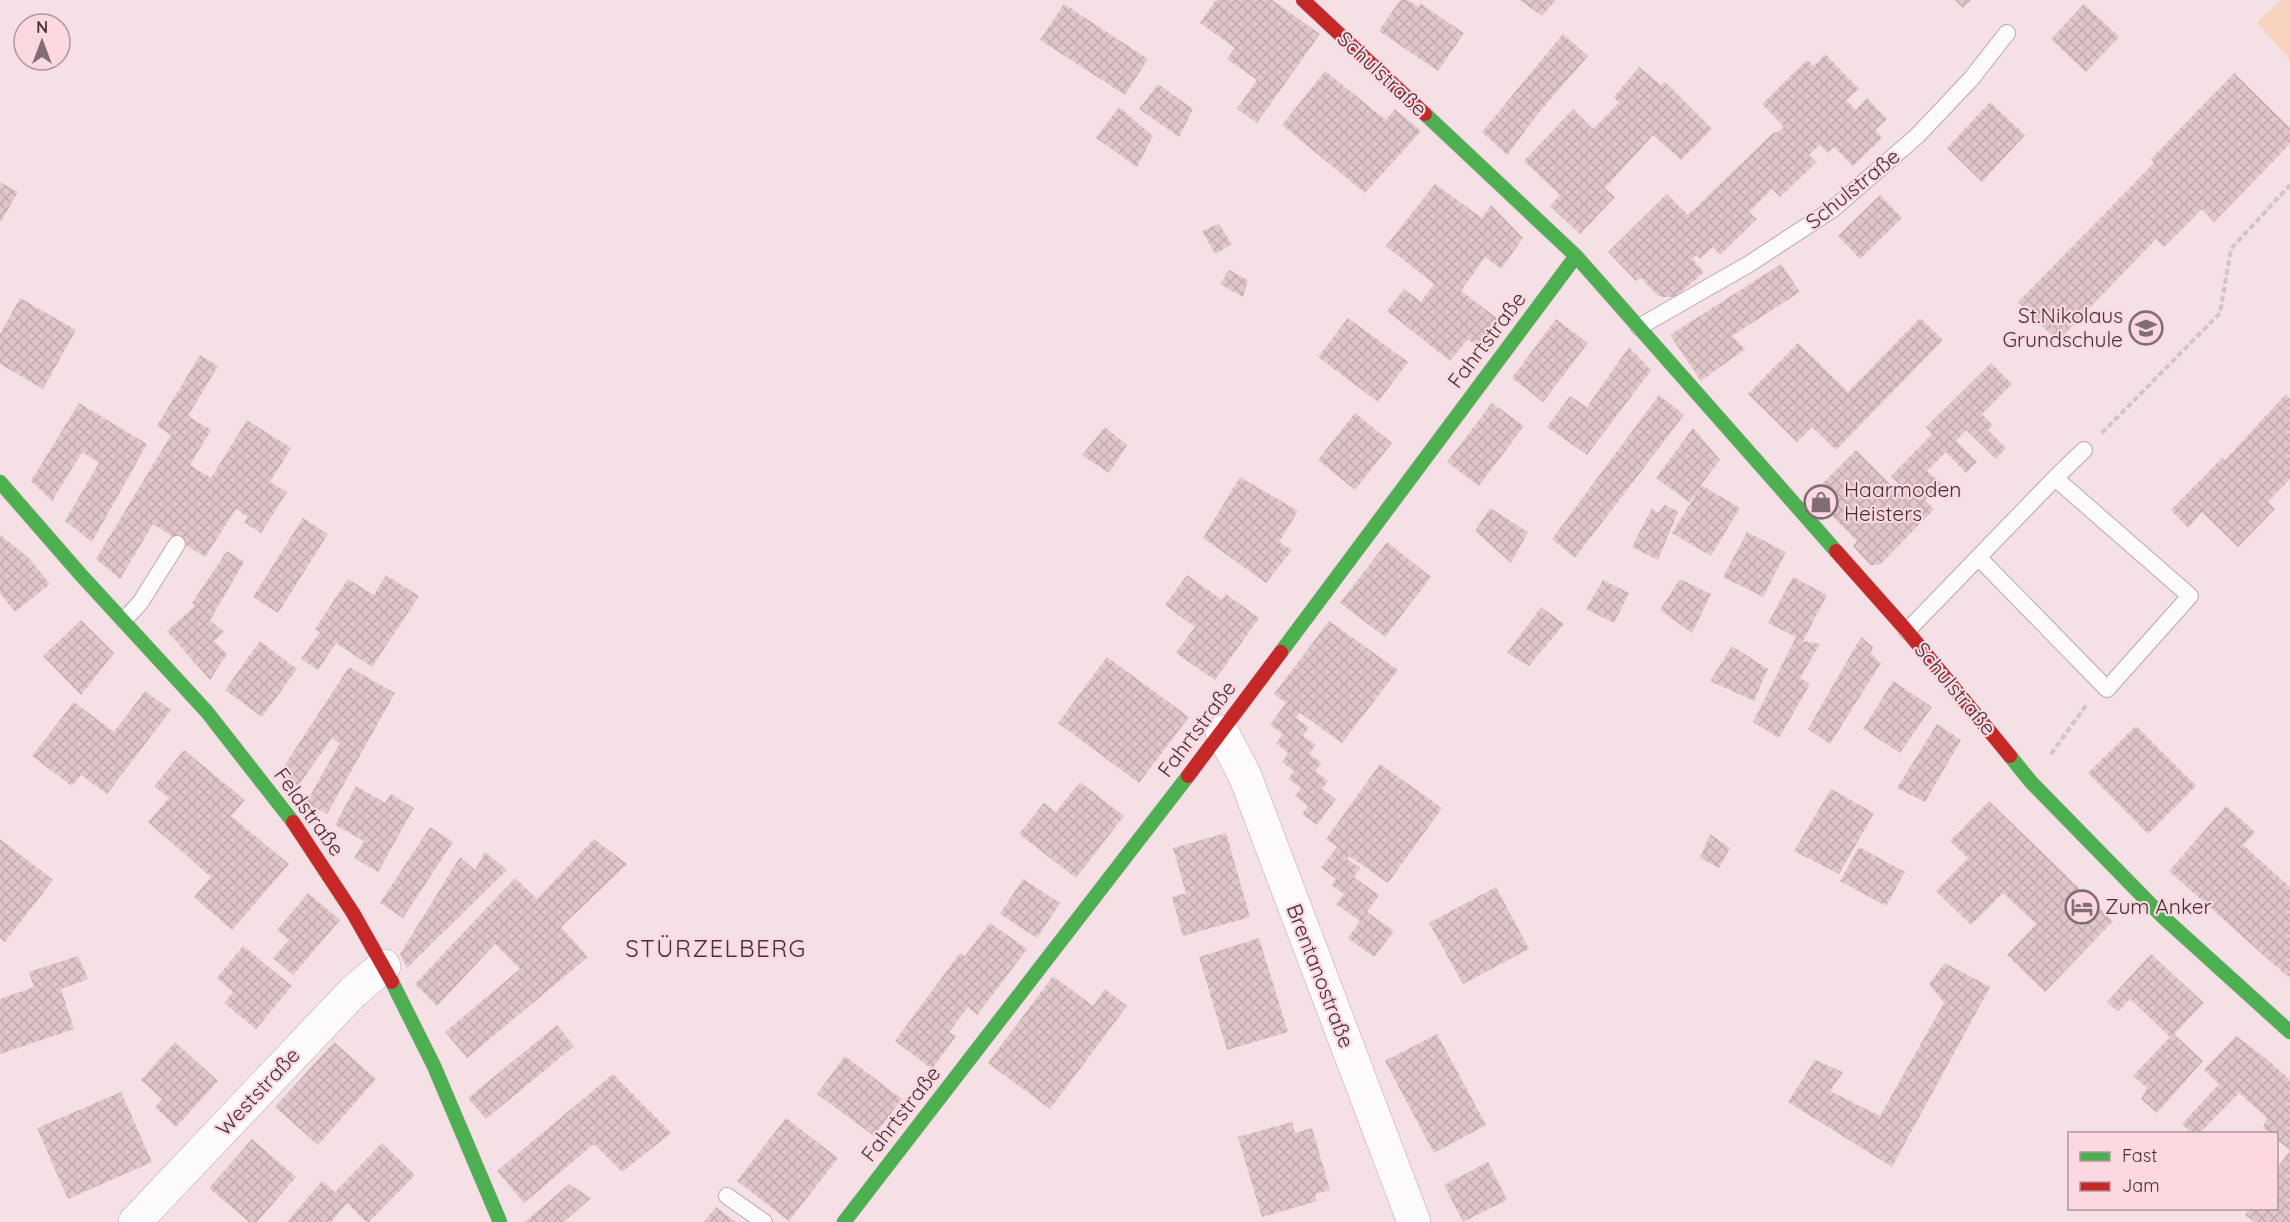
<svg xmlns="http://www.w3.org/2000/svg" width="2290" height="1222" font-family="Quicksand,sans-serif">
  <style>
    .green { fill: #f8d3be }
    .building { fill: url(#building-cross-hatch) }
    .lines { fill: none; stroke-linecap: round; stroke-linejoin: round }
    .lane-casing { stroke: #b9a8ad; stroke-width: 18 }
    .street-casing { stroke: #b9a8ad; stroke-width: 34 }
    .fast-casing { stroke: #b9a8ad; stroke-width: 15 }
    .jam-casing { stroke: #b9a8ad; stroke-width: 15 }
    .path { stroke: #cdc6c8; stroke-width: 4; stroke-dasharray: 6 3; stroke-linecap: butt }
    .lane { stroke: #fdfafb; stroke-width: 16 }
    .street { stroke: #fdfafb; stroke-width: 33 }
    .fast { stroke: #4caf50; stroke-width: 14 }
    .jam { stroke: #c62828; stroke-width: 14 }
    .labels { text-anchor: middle; stroke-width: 4.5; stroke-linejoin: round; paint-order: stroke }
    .street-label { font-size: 21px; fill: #423135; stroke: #fcd8e1 }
    .poi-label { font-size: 21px; fill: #423135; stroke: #fcd8e1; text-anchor: start }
    .quarter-label { font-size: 24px; letter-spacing: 1.5px; fill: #423135; stroke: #fcd8e1 }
  </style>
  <defs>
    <pattern id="building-cross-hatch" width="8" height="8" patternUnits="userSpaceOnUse" patternTransform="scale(1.5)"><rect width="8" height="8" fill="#e1c7c9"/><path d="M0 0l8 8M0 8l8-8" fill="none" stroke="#c2abad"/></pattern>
  </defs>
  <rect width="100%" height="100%" fill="#f4e0e5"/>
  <path class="green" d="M2281,0H2290V60L2257,22Z"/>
  <path class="building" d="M1216,0H1272L1320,34L1257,123L1237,109L1257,80L1227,59L1235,48L1200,23Z
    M1400,0H1408L1418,7L1421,4L1464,33L1438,71L1379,31Z
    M1520,0H1556L1542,16Z
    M1955,0H1971L1963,8Z
    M1064,4L1148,59L1125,95L1040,40Z
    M2084,4L2119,37L2086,72L2051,39Z
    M1563,34L1588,56L1540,111L1507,155L1482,132Z
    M1825,54L1859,89L1846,100L1856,110L1867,98L1887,119L1875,130L1882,138L1853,166L1834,147L1827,153L1820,145L1809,155L1817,162L1780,197L1772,189L1749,212L1757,219L1720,255L1713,247L1700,259L1696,255L1692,259L1704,272L1675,297H1662L1656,294L1641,278L1636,281L1608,252L1667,194L1688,215L1774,132L1776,133L1784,127L1762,104L1807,60L1814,66Z
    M1639,67L1661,85L1665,82L1712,129L1681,160L1653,135L1605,188L1615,197L1580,234L1550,206L1560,195L1524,161L1573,109L1593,129L1619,103L1614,97Z
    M1325,71L1386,120L1395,109L1421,131L1365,193L1282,125Z
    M2234,73L2290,128V144L2214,222L2202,209L2164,247L2156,239L2058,341L2018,302L2154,163L2151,159Z
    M1158,84L1193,109L1179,137L1139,109Z
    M1990,102L2025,135L1982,182L1947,148Z
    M1119,107L1153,136L1137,167L1096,138Z
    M0,182L18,192L0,223Z
    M1435,184L1482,218L1491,205L1523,238L1501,269L1485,257L1461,291L1501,321L1482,350L1468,339L1450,361L1387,311L1404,289L1421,302L1434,284L1386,246Z
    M1880,195L1902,218L1860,259L1838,236Z
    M1219,224L1232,244L1215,254L1202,231Z
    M1781,264L1800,292L1732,336L1745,349L1701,381L1670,335Z
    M1229,270L1248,280L1243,297L1220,284Z
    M20,298L76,330L43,389L0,364V334Z
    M1348,318L1408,362L1378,402L1318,357Z
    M1920,318L1943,340L1836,450L1812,427L1797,442L1748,394L1798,343L1848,392Z
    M1556,319L1588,343L1543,402L1512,378Z
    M1629,347L1651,370L1587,455L1547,427L1570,396L1587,407Z
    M200,355L218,366L188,416L211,430L190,465L211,478L247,420L291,448L270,482L287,492L261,533L244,522L248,517L236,509L205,557L153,524L120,579L96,559L171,435L157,426Z
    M1991,363L2012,384L1982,414L1993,425L1988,430L2006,448L1996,459L1966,430L1956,441L1977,462L1966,473L1946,452L1927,471L1941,483L1925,500L1934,509L1880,565H1870L1853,546L1857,541L1811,495L1856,450L1902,496L1906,491L1891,476L1932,434L1926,427Z
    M2286,394L2290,399V479L2268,502L2275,509L2238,547L2202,512L2188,528L2171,510L2222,458L2225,460Z
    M1659,395L1684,415L1575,558L1552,539Z
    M79,403L147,444L92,542L65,521L99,463L82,452L52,501L31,481Z
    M1492,403L1524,426L1479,486L1447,462Z
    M1355,413L1392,443L1355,490L1318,460Z
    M1105,427L1127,445L1109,473L1082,455Z
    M1693,428L1720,460L1701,485L1740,508L1711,556L1672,533L1700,488L1689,502L1656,478Z
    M1240,477L1298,511L1279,542L1292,550L1266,583L1203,538Z
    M1665,505L1678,512L1658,560L1632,547L1652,508L1658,513Z
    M1490,508L1528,532L1511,563L1475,531Z
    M303,518L328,534L278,613L253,597Z
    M1747,532L1786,552L1763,597L1723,577Z
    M0,535L28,557L50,584L15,612L0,593Z
    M1387,542L1431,577L1385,637L1340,603Z
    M227,551L244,562L210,620L224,632L214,641L227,654L210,680L167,631L195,606L192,603Z
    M386,575L419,596L372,667L336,643L318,670L301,659L320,632L315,629L348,579L374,595Z
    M1187,575L1222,600L1226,594L1259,618L1215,680L1176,653L1195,627L1165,605Z
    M1793,577L1827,595L1803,641L1820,644L1800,678L1810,684L1779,738L1753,722L1796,637L1768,623Z
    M1680,579L1711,594L1692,633L1660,610Z
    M1603,580L1629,593L1614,623L1586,609Z
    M1541,607L1564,624L1529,666L1507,653Z
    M81,620L114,653L81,695L43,656Z
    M1329,621L1398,670L1342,743L1300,713L1296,718L1309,727L1303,736L1316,745L1309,754L1322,763L1315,771L1328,781L1322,789L1336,799L1317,825L1302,814L1308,806L1295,796L1301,788L1288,779L1294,771L1282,762L1288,753L1276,743L1283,734L1270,725L1286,703L1274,694Z
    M1861,637L1873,647L1871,654L1881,663L1830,744L1808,729Z
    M260,641L297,669L262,717L225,690Z
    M1732,646L1768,669L1754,701L1710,681Z
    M1107,657L1189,717L1139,783L1058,723Z
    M349,667L395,693L327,814L306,803L340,743L332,738L298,786L279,774Z
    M1893,681L1932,707L1900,753L1863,729Z
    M145,691L171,710L107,794L81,775L72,786L32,756L74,702L114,732Z
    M1937,724L1961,740L1925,802L1897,788Z
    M2136,726L2196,786L2148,834L2088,773Z
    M184,750L245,800L231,816L289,864L232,930L194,897L211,877L148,822L169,798L154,786Z
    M1380,764L1442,808L1388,883L1349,856L1347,859L1360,868L1354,877L1379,895L1367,912L1394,931L1374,957L1348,938L1360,921L1336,904L1344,894L1331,885L1336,879L1321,868L1337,847L1326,839Z
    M1080,782L1124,816L1076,878L1019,834L1044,803L1056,812Z
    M356,786L385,803L391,794L414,808L378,872L354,858L364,841L335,825Z
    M1831,789L1874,813L1839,874L1794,851Z
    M1989,801L2113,921L2045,992L2007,955L2036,924L2003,893L1971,925L1936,891L1968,858L1950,841Z
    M2226,806L2255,832L2243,845L2290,887V975L2288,977L2169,871Z
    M430,827L453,842L403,918L380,903Z
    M1226,833L1250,917L1183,936L1172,897L1186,893L1173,848Z
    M1710,834L1730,848L1719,868L1700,858Z
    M0,839L53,880L5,942L0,938Z
    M594,839L627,864L561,927L588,957L467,1058L445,1032L520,969L495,944L437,1006L415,984L515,878L537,899Z
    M1859,847L1905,872L1886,906L1840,881Z
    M485,852L507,870L407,968L400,954L460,857L475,870Z
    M1023,879L1060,903L1037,938L1000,914Z
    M1496,887L1529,949L1463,984L1429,923Z
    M308,893L340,920L293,975L273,958L289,940L277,930Z
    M990,923L1027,949L977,1015L968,1007L949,1032L956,1036L932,1069L895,1041L960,953L965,956Z
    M1259,938L1288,1032L1227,1050L1199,957Z
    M243,946L292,986L256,1029L224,1003L233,992L217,978Z
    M2151,954L2204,1003L2174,1034L2203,1061L2157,1113L2141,1099L2147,1088L2133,1076L2170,1037L2130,999L2118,1012L2107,1002Z
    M78,956L88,979L61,989L74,1029L0,1054V999L34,987L29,972Z
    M1945,963L1990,987L1892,1167L1788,1102L1815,1060L1843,1072L1830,1091L1880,1116L1944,1003L1929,984Z
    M1053,976L1093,1006L1105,989L1127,1006L1050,1109L988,1063Z
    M557,1025L574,1046L486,1119L468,1098Z
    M1437,1034L1486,1125L1434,1153L1385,1061Z
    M2236,1036L2268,1060L2290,1080V1150L2276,1139V1134H2270L2263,1127L2267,1118L2239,1093L2199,1134H2192L2182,1124L2219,1084L2204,1070Z
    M175,1042L218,1081L176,1127L155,1107L162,1099L141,1080Z
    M334,1042L376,1079L318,1145L275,1107Z
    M845,1056L902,1099L874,1136L817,1094Z
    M613,1074L671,1133L622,1172L594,1144L524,1203L497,1171Z
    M121,1092L152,1162L68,1199L37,1128Z
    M786,1118L838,1158L789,1221L737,1181Z
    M1292,1122L1295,1133L1312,1128L1330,1190L1315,1194L1317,1201L1262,1217L1238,1137Z
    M252,1139L296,1177L257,1222H249L209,1188Z
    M382,1143L415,1175L369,1222H366L347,1203L331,1222H287L322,1181L335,1192Z
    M2290,1150V1222H2255L2245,1215L2249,1208H2276V1170Z
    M1488,1162L1507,1200L1463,1222L1444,1185Z
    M569,1184L591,1198L564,1222H525Z
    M716,1207L736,1222H704Z"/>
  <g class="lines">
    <g class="lane-casing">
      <path id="lane" d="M1639,327L1749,264L1833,209L1917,136L1971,79L2007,33
        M1979,558L2107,689L2190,596L2055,478
        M124,620L140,603L177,544
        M1907,631L2055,478L2084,450
        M727,1196L764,1222"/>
    </g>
    <g class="street-casing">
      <path id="street" d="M1222,732L1245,776L1414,1222
        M135,1222L353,992L384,966"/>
    </g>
    <g class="fast-casing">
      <path id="fast" d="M1425,114L1576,256L1836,551
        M0,482L81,575L207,712L293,822
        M1281,652L1576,256
        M2010,756L2031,782L2163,917L2290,1032
        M392,982L434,1066L500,1222
        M844,1222L1188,776"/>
    </g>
    <g class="jam-casing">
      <path id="jam" d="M1303,0L1425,114
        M1836,551L1907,631L2010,756
        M1188,776L1281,652
        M293,822L353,913L392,982"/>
    </g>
    <path class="path" d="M2102,433L2220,313L2231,249L2290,185
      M2051,754L2087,704"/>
    <use href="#lane" class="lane"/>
    <use href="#street" class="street"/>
    <use href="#fast" class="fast"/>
    <use href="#jam" class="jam"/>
  </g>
  <defs>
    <g id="school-ring" transform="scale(1.725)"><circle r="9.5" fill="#fcd8e1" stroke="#806e73" stroke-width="1.5"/><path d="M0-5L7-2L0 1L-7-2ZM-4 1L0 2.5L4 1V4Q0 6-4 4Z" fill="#806e73"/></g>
    <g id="shop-ring" transform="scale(1.725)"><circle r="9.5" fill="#fcd8e1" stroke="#806e73" stroke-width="1.5"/><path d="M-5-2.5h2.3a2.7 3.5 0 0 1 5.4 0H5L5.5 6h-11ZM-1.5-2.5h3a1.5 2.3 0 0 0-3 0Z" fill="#806e73"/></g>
    <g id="hotel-ring" transform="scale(1.725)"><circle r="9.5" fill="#fcd8e1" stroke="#806e73" stroke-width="1.5"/><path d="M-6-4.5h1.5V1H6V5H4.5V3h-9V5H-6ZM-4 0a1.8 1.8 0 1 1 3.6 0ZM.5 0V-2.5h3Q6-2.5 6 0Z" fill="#806e73"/></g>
  </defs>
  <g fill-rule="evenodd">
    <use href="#school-ring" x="2146" y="328"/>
    <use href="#shop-ring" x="1821" y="502"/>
    <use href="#hotel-ring" x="2082" y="907"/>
  </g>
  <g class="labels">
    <g class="street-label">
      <text transform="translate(1382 74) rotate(43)" y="7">Schulstraße</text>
      <text transform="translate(1853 189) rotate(-39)" y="7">Schulstraße</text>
      <text transform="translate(1487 340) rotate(-53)" y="7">Fahrtstraße</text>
      <text transform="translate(1955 689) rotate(50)" y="7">Schulstraße</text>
      <text transform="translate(1197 729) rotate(-53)" y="7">Fahrtstraße</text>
      <text transform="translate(309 812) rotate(54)" y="7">Feldstraße</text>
      <text transform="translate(1320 976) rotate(69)" y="7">Brentanostraße</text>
      <text transform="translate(258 1092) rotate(-47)" y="7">Weststraße</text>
      <text transform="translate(901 1114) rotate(-52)" y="7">Fahrtstraße</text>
    </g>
    <g class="poi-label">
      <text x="2123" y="323" text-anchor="end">St.Nikolaus<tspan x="2123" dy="24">Grundschule</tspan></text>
      <text x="1844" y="497">Haarmoden<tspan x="1844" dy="24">Heisters</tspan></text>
      <text x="2105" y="914">Zum Anker</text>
    </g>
    <g class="quarter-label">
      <text x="716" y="957">STÜRZELBERG</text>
    </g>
  </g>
  <rect x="2068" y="1132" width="210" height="78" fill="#fcd8e1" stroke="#b2959c" stroke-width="1.5"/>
  <rect x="2080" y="1152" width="30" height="9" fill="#4caf50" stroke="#b2959c" stroke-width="1.5"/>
  <text x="2122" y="1162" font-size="18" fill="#423135">Fast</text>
  <rect x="2080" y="1182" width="30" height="9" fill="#c62828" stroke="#b2959c" stroke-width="1.5"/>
  <text x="2122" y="1192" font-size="18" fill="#423135">Jam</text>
  <g transform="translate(42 42)"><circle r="28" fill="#fcd8e1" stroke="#b2959c" stroke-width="1.5"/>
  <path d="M0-4.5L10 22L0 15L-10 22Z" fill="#806e73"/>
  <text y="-9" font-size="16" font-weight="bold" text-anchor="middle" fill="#423135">N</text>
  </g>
</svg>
